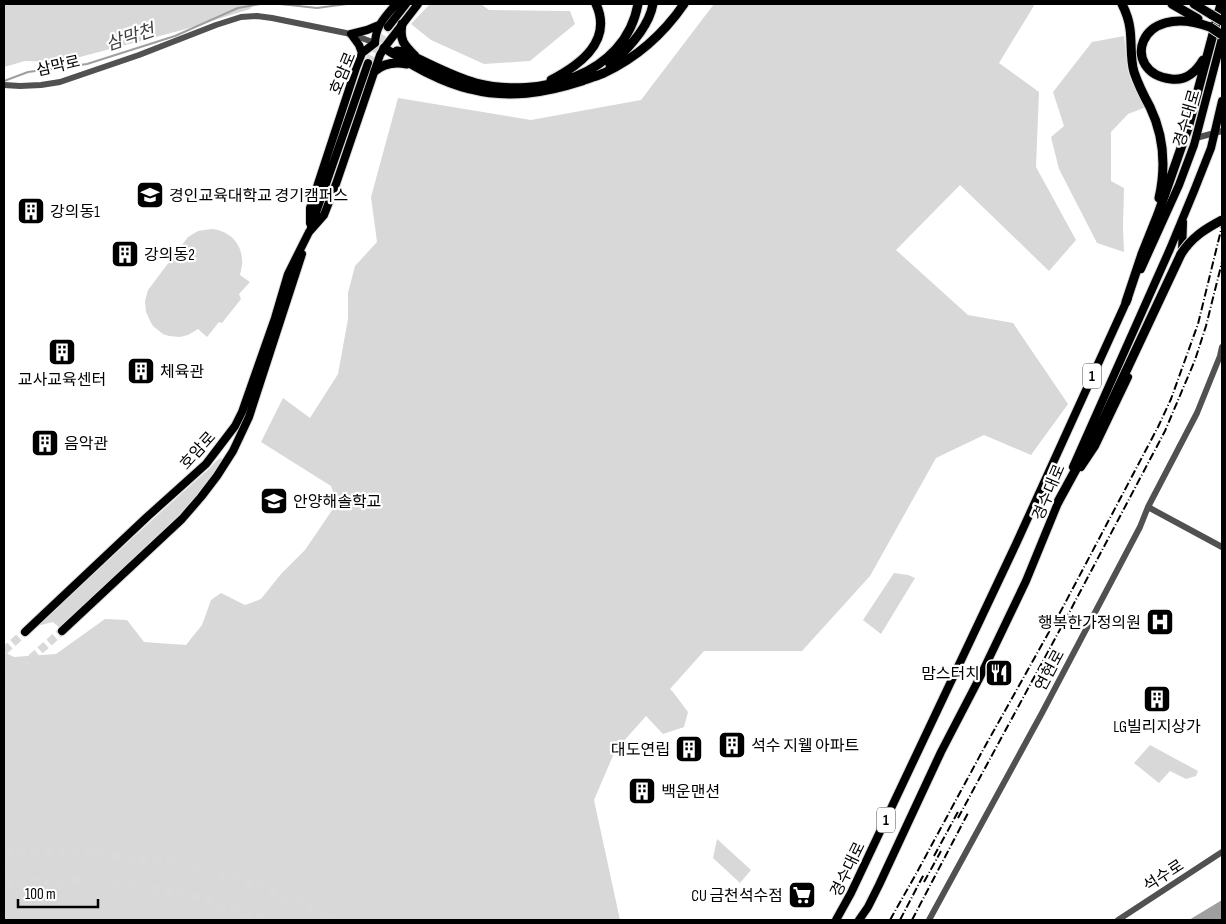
<svg xmlns="http://www.w3.org/2000/svg" width="1226" height="924" font-family="'Sofia Sans Condensed','Noto Sans KR',sans-serif">
  <style>
    .green { fill: #d8d8d8 }
    .water { fill: #9f9f9f }
    .lines { fill: none; stroke-linecap: round; stroke-linejoin: round }
    .stream { stroke: #9f9f9f; stroke-width: 2 }
    .major-tunnel { stroke: #d9d9d9; stroke-width: 8; stroke-dasharray: 8 4; stroke-linecap: butt }
    .highway-tunnel { stroke: #d9d9d9; stroke-width: 9; stroke-dasharray: 9 4.5; stroke-linecap: butt }
    .major-casing { stroke: #dbdbdb; stroke-width: 10 }
    .highway-casing { stroke: #dbdbdb; stroke-width: 11 }
    .minor { stroke: #515151; stroke-width: 6 }
    .major { stroke: #000; stroke-width: 8 }
    .highway { stroke: #000; stroke-width: 9 }
    .rail { stroke: #000; stroke-width: 2; stroke-dasharray: 8 2.5 1 2.5; stroke-linecap: butt }
    .highway-bridge-casing { stroke: #dbdbdb; stroke-width: 11; stroke-linecap: butt }
    .highway-bridge { stroke: #000; stroke-width: 9 }
    .labels { text-anchor: middle; stroke-width: 4.5; stroke-linejoin: round; paint-order: stroke }
    .shield { fill: #fff; stroke: #4c4c4c; stroke-width: 1 }
    .shield-label { font-size: 15px; font-weight: bold; fill: #000 }
    .street-label { font-size: 16px; fill: #000; stroke: #fff }
    .poi-label { font-size: 16px; fill: #000; stroke: #fff; text-anchor: start }
    .water-label { font-size: 18px; font-style: italic; fill: #404040; stroke: #fff }
  </style>
  <rect width="100%" height="100%" fill="#fff"/>
  <path class="green" d="M4,4H254L250,9L186,29L61,62L25,61L4,67Z
    M430,4H481L489,10L570,11L575,24L530,61L484,64L431,40L411,24Z
    M714,4H1035L999,63L1039,92L1036,167L1076,240L1049,271L960,185L896,250L968,315L1013,323L1068,404L1031,455L984,435L936,458L870,576L802,651H704L670,689L673,692L688,712L684,727L663,734L646,716L615,751L594,800L620,920H4V652L14,657L56,654L105,619L127,620L144,642L186,645L202,625L211,600L221,593L245,605L261,599L281,574L305,550L337,503L331,486L261,442L283,398L310,418L338,374L348,319V293L355,266L377,242L371,197L398,98L531,120L641,100Z
    M1124,36L1128,71L1132,83L1146,107L1128,114L1111,132V181L1124,188L1123,227L1124,252L1097,243L1059,169L1051,137L1064,126L1053,92L1092,42Z
    M211,229C228,230 241,242 242,259C243,264 241,270 240,275L250,282L239,294L241,299L222,323L219,322L207,337L198,329L188,335L180,337L169,336L163,334L154,327L151,323L146,312L145,301L148,290L188,237L198,231Z
    M221,458L222,460L221,465L202,491L168,528L60,628L53,622L37,626L151,521L193,483L209,469L216,461Z
    M894,573L908,575L915,578L881,634L863,620Z
    M1150,745L1198,771L1196,776L1186,779L1170,771L1159,783L1134,763Z
    M717,839L751,870L740,883L713,858Z"/>
  <path class="water" d="M1222,900V920H1189Z"/>
  <g class="lines">
    <path class="stream" d="M280,4L317,8L347,4
      M4,81L28,72L87,64L175,36L238,8L260,4"/>
    <path class="major-tunnel" d="M368,63L377,44L388,27
      M4,651L25,632
      M4,682L62,631"/>
    <path class="highway-tunnel" d="M4,854L58,851L171,861L264,887L336,920
      M4,882L101,880L194,896L266,920"/>
    <g class="major-casing">
      <path id="major" d="M388,27L406,4
        M375,43C376,25 385,17 396,4
        M362,53L359,45L351,34L367,30L379,25
        M310,223V208L356,68L362,53L375,43
        M311,227L368,63
        M1182,253L1183,222
        M1141,269L1179,185L1194,145L1222,38
        M1073,467L1170,249L1194,191L1211,148L1222,101
        M1081,467L1095,446L1128,377
        M62,631L182,519L201,497L217,476L233,451L249,417L302,254
        M25,632L147,517L206,464L235,426L242,412L275,318L288,274L309,232L324,215L336,184L380,55L384,48L418,4
        M836,920L851,893L1016,544L1128,298
        M859,920L868,907L879,885L941,752L980,677L1026,581L1060,498"/>
    </g>
    <g class="highway-casing">
      <path id="highway" d="M1122,4C1126,12 1129,20 1130,29C1132,44 1130,58 1134,72C1138,84 1144,96 1150,107C1164,136 1166,167 1159,198
        M1172,4L1198,19
        M1194,4L1212,15
        M402,24C399,40 404,45 415,56
        M384,48C411,64 439,82 470,89C508,99 545,93 582,81C589,78 597,76 604,73C636,58 664,33 684,4
        M397,51L403,52C427,62 450,76 476,83C539,99 625,76 638,4
        M1203,60C1196,72 1186,81 1171,79C1120,73 1136,0 1210,27
        M610,65C627,50 649,27 653,4
        M375,71C384,63 396,62 407,64
        M551,80C580,65 613,41 596,4
        M1126,302L1142,254L1158,214L1188,128L1221,4
        M1058,502L1104,418L1181,254"/>
    </g>
    <path class="minor" d="M4,85L20,86L41,85L60,82L139,55L216,25L241,17L257,16L272,18L351,34L375,43
      M1196,138L1222,131
      M1148,507L1222,547
      M929,920L1042,713L1140,527L1148,507L1197,413L1220,356L1222,347
      M1118,920L1222,852"/>
    <use href="#major" class="major"/>
    <use href="#highway" class="highway"/>
    <path class="rail" d="M958,818L1070,611L1165,431L1195,360L1206,326L1222,262
      M934,856L959,810
      M924,882L941,851
      M890,920L916,874L983,750L1063,607L1158,427L1171,399L1198,324L1222,226
      M900,920L924,874
      M912,920L968,813"/>
    <g class="highway-bridge-casing">
      <path id="highway-bridge" d="M1212,15L1222,21
        M1210,27L1222,35
        M1181,254C1192,237 1205,229 1222,220"/>
    </g>
    <use href="#highway-bridge" class="highway-bridge"/>
  </g>
  <defs>
    <g id="university-square" transform="scale(1.4375)"><rect x="-9" y="-9" width="18" height="18" rx="4" fill="#000" stroke="#fff"/><path d="M0-5L7-2L0 1L-7-2ZM-4 1L0 2.5L4 1V4Q0 6-4 4Z" fill="#fff"/></g>
    <g id="building-square" transform="scale(1.4375)"><rect x="-9" y="-9" width="18" height="18" rx="4" fill="#000" stroke="#fff"/><path d="M-4-6H4V6H1V3H-1V6H-4ZM-2.5-4.3h1.7v1.8h-1.7ZM.8-4.3h1.7v1.8H.8ZM-2.5-1h1.7V.8h-1.7ZM.8-1h1.7V.8H.8Z" fill="#fff"/></g>
    <g id="school-square" transform="scale(1.4375)"><rect x="-9" y="-9" width="18" height="18" rx="4" fill="#000" stroke="#fff"/><path d="M0-5L7-2L0 1L-7-2ZM-4 1L0 2.5L4 1V4Q0 6-4 4Z" fill="#fff"/></g>
    <g id="hospital-square" transform="scale(1.4375)"><rect x="-9" y="-9" width="18" height="18" rx="4" fill="#000" stroke="#fff"/><path d="M-5-5h3v3.5h4V-5h3V5h-3V1.5h-4V5h-3Z" fill="#fff"/></g>
    <g id="restaurant-square" transform="scale(1.4375)"><rect x="-9" y="-9" width="18" height="18" rx="4" fill="#000" stroke="#fff"/><path d="M-5-6h1v4h1v-4h1v4h1v-4h1v5L-1.5 .5V6h-2V.5L-5-1ZM5-6V6H3V1.5H1.5Q1.5-4 5-6Z" fill="#fff"/></g>
    <g id="supermarket-square" transform="scale(1.4375)"><rect x="-9" y="-9" width="18" height="18" rx="4" fill="#000" stroke="#fff"/><path d="M-6-5.5h2.5l.6 2H6L4.5 2H-2.5L-4.4-4H-6ZM-1.5 3.2a1.3 1.3 0 1 0 .1 0ZM3 3.2a1.3 1.3 0 1 0 .1 0Z" fill="#fff"/></g>
  </defs>
  <g fill-rule="evenodd">
    <use href="#university-square" x="150" y="195"/>
    <use href="#building-square" x="31" y="211"/>
    <use href="#building-square" x="125" y="254"/>
    <use href="#building-square" x="62" y="352"/>
    <use href="#building-square" x="141" y="371"/>
    <use href="#building-square" x="45" y="443"/>
    <use href="#school-square" x="274" y="501"/>
    <use href="#hospital-square" x="1160" y="622"/>
    <use href="#restaurant-square" x="999" y="673"/>
    <use href="#building-square" x="1157" y="699"/>
    <use href="#building-square" x="732" y="745"/>
    <use href="#building-square" x="689" y="749"/>
    <use href="#building-square" x="642" y="791"/>
    <use href="#supermarket-square" x="802" y="895"/>
  </g>
  <g class="labels">
    <g class="shield">
      <rect x="1083" y="363.5" width="18" height="25" rx="4"/>
      <rect x="877" y="807.5" width="18" height="25" rx="4"/>
    </g>
    <g class="shield-label">
      <text x="1092" y="381">1</text>
      <text x="886" y="825">1</text>
    </g>
    <g class="street-label">
      <text transform="translate(58 65) rotate(-13)" y="6">삼막로</text>
      <text transform="translate(342 73) rotate(-68)" y="6">호암로</text>
      <text transform="translate(1186 118) rotate(-74)" y="6">경수대로</text>
      <text transform="translate(197 450) rotate(-48)" y="6">호암로</text>
      <text transform="translate(1048 492) rotate(-67)" y="6">경수대로</text>
      <text transform="translate(1049 670) rotate(-62)" y="6">연현로</text>
      <text transform="translate(847 869) rotate(-64)" y="6">경수대로</text>
      <text transform="translate(1163 875) rotate(-33)" y="6">석수로</text>
    </g>
    <g class="poi-label">
      <text x="169" y="201">경인교육대학교 경기캠퍼스</text>
      <text x="50" y="217">강의동1</text>
      <text x="144" y="260">강의동2</text>
      <text x="160" y="377">체육관</text>
      <text x="62" y="385" text-anchor="middle">교사교육센터</text>
      <text x="64" y="449">음악관</text>
      <text x="293" y="507">안양해솔학교</text>
      <text x="1141" y="628" text-anchor="end">행복한가정의원</text>
      <text x="980" y="679" text-anchor="end">맘스터치</text>
      <text x="1157" y="732" text-anchor="middle">LG빌리지상가</text>
      <text x="751" y="751">석수 지웰 아파트</text>
      <text x="670" y="755" text-anchor="end">대도연립</text>
      <text x="661" y="797">백운맨션</text>
      <text x="783" y="901" text-anchor="end">CU 금천석수점</text>
    </g>
    <g class="water-label">
      <text transform="translate(130 37) rotate(-18)" y="6">삼막천</text>
    </g>
  </g>
  <rect width="1226" height="924" fill="none" stroke="#000000" stroke-width="10"/>
  <path d="M18 899v8h80v-8" fill="none" stroke="#000000" stroke-width="2.5"/>
  <text x="25" y="899" font-size="15" fill="#000000" stroke="#ffffff" stroke-width="4" paint-order="stroke">100 m</text>
</svg>
